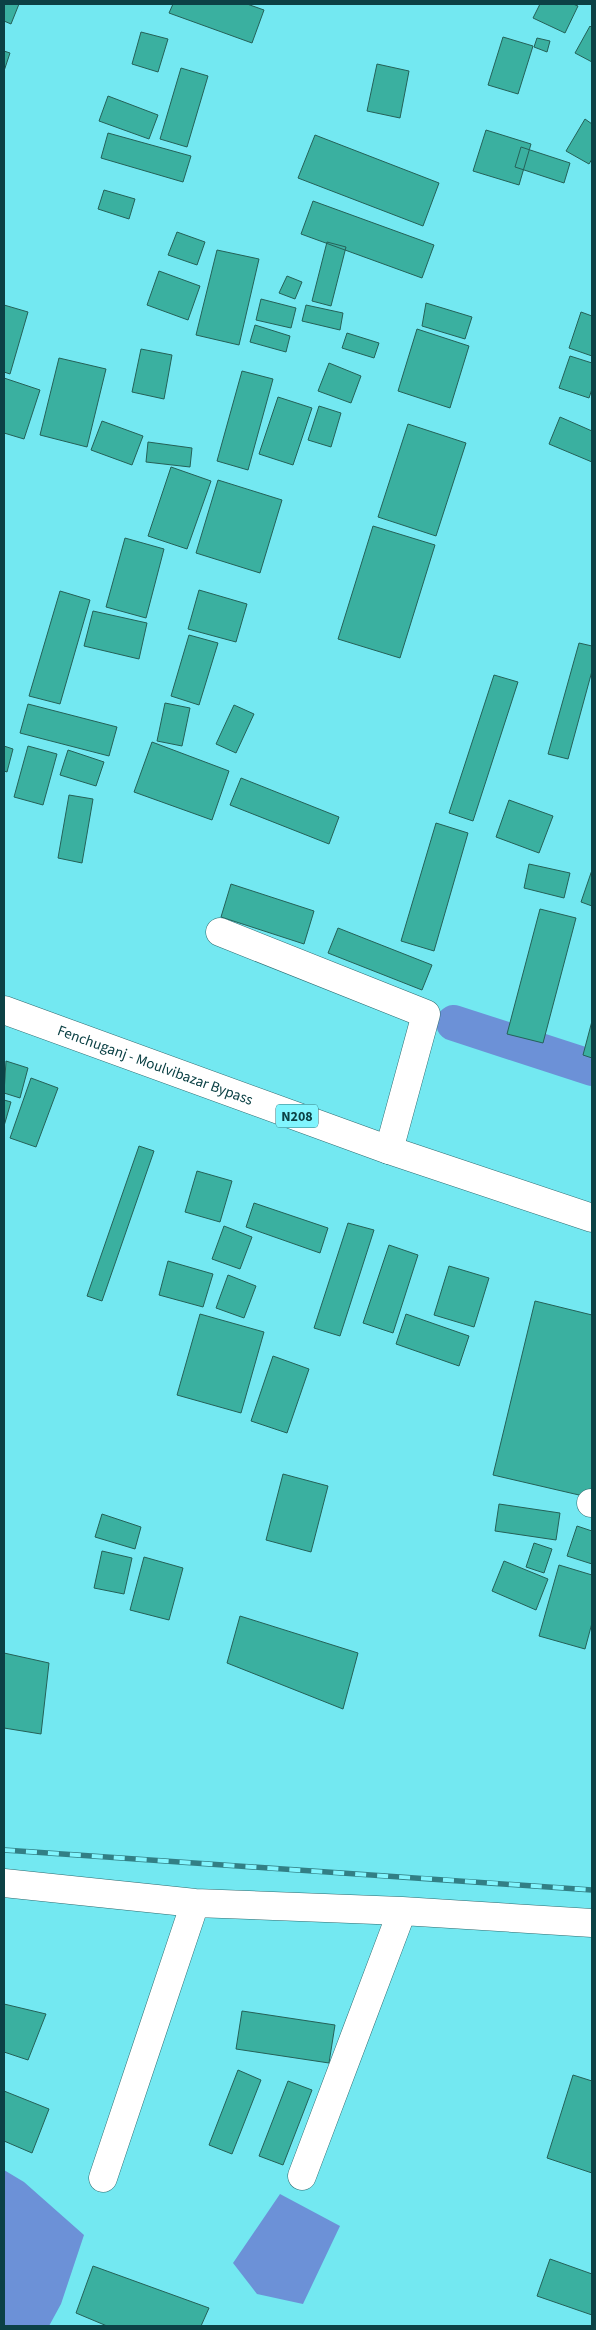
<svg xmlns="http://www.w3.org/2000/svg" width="596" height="2330" font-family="'Source Sans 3',sans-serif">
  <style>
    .water { fill: #6c91d7 }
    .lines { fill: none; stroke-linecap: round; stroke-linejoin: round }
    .canal { stroke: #6c91d7; stroke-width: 36 }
    .building { fill: #3ab0a0; stroke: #256158 }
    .minor-casing { stroke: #2d6b70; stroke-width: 29 }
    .trunk-casing { stroke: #2d6b70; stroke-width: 29 }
    .minor { stroke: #fff; stroke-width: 28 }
    .trunk { stroke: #fff; stroke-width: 28 }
    .rail-casing { stroke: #327f85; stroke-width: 5.5 }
    .rail { stroke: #81f5fe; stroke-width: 4; stroke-dasharray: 11; stroke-linecap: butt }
    .labels { text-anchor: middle; stroke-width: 4; stroke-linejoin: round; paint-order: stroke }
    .shield { fill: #81f5fe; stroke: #2f777c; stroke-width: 1 }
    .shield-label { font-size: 14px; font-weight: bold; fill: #0c4145 }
    .street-label { font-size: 15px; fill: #0c4145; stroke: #81f5fe }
  </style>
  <rect width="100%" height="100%" fill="#73e8f1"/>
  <path class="water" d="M4,2170L24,2182L84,2235L61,2304L49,2326H4Z
    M280,2194L340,2226L303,2304L257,2294L233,2263Z"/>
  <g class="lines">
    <path class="canal" d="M454,1023L592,1068"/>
  </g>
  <path class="building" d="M4,4H19L11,24L4,21Z
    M173,4H247L264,10L252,43L169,13Z
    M540,4H573L578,6L565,33L533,18Z
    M590,26L592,28V62L575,53Z
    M141,32L168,39L158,72L132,64Z
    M503,37L533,46L518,94L488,85Z
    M537,38L550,41L547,52L534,47Z
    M4,51L10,53L4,71Z
    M377,64L409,71L400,118L367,111Z
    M181,68L208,76L187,147L160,139Z
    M108,96L158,115L149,139L99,121Z
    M585,119L592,124V159L589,164L566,151Z
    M486,130L531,144L519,185L473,171Z
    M108,133L191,156L183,182L101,158Z
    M315,135L439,183L423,226L298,178Z
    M521,147L570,163L564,183L515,167Z
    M104,190L135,199L129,219L98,209Z
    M313,201L434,245L422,278L301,234Z
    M177,232L205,242L197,265L168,255Z
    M327,242L346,247L331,306L312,301Z
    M217,250L259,259L239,345L196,335Z
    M159,271L200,286L188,320L147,305Z
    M287,276L302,282L295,299L279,293Z
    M261,299L296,308L291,328L256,320Z
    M426,303L472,317L465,339L422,326Z
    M4,305L28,312L10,374L4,372Z
    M306,305L343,313L340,330L302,321Z
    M581,312L592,316V356L569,348Z
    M255,325L290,336L286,352L250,342Z
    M417,329L469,346L450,408L398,391Z
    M347,333L379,343L374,358L342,348Z
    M141,349L172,355L164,399L132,392Z
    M570,356L592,363V389L589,398L559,388Z
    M59,358L106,369L87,447L40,435Z
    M329,363L361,376L351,403L318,391Z
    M242,371L273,379L248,470L217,461Z
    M4,378L40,390L24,439L4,433Z
    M278,397L312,408L293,465L259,454Z
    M319,406L341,413L331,447L308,440Z
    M560,417L592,431V462L549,444Z
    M102,421L143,436L132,465L91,450Z
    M408,424L466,443L436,536L378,517Z
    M148,442L192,448L190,467L146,462Z
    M171,467L211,481L187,549L148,536Z
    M218,480L282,500L260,573L196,553Z
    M373,526L435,545L400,658L338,639Z
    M125,538L164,549L146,618L106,607Z
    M199,590L247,604L236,642L188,629Z
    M60,591L90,600L60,704L29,696Z
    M93,611L147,623L139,659L84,646Z
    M189,635L218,643L199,705L171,696Z
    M579,643L592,646V671L568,759L548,754Z
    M494,675L518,682L473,821L449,813Z
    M165,703L190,708L182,746L157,741Z
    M28,704L117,727L109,756L20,733Z
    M234,705L254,714L236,753L216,744Z
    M152,742L229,771L212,820L134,792Z
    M4,746L13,749L7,772L4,771Z
    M28,746L57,754L43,805L14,797Z
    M68,750L104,762L96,786L60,775Z
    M241,778L339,817L329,844L230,805Z
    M69,795L93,799L82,863L58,858Z
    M509,800L553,816L539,853L496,837Z
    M436,823L468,833L434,951L401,941Z
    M529,864L570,873L564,898L524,888Z
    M592,870V906L581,902Z
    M231,884L314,911L304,944L221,917Z
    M540,909L576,918L543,1043L507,1034Z
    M338,928L432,965L422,990L328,953Z
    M592,1021V1058L583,1055Z
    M6,1061L28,1068L20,1098L4,1093Z
    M31,1078L58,1088L36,1147L10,1138Z
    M4,1100L11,1102L4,1126Z
    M139,1146L154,1151L102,1301L87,1296Z
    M197,1171L232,1181L220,1222L185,1212Z
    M254,1203L328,1228L320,1253L246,1227Z
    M348,1223L374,1230L340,1336L314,1328Z
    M224,1226L252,1237L240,1269L212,1259Z
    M389,1245L418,1255L393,1333L363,1323Z
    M168,1261L213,1274L203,1307L159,1295Z
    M449,1266L489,1278L474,1327L434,1315Z
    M228,1275L256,1286L244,1318L216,1308Z
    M535,1301L592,1315V1498L493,1475Z
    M200,1314L264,1332L241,1413L177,1395Z
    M406,1314L469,1336L459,1366L396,1344Z
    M273,1356L309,1369L287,1433L251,1421Z
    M283,1474L328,1486L311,1552L266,1540Z
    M499,1504L560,1513L556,1540L495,1531Z
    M102,1514L141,1527L135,1549L95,1537Z
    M577,1526L592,1531V1564L567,1556Z
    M534,1543L552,1549L544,1573L526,1567Z
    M102,1551L132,1558L124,1594L94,1588Z
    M144,1557L183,1568L169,1620L130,1610Z
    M504,1561L548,1579L536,1610L492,1591Z
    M559,1565L592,1575V1623L585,1649L539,1636Z
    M240,1616L358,1653L343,1709L227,1663Z
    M4,1653L49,1663L41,1734L4,1728Z
    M4,2004L46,2014L28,2060L4,2052Z
    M242,2011L335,2025L329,2063L236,2049Z
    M238,2070L261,2080L232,2154L209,2145Z
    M573,2075L592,2081V2173L547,2158Z
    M288,2081L312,2090L283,2165L259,2156Z
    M4,2091L49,2109L32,2153L4,2141Z
    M550,2259L592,2274V2315L537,2296Z
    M93,2266L209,2308L201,2326H107L76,2313Z"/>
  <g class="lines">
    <g class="minor-casing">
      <path id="minor" d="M220,932L426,1014L389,1150
        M591,1503H592
        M4,1883L195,1903L402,1911L592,1923
        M302,2176L402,1911
        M103,2178L195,1903"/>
    </g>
    <g class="trunk-casing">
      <g id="trunk">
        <path id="s1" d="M4,1010L389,1150L592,1218"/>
      </g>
    </g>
    <use href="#minor" class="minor"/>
    <use href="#trunk" class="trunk"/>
    <g class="rail-casing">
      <path id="rail" d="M4,1850L592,1890"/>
    </g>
    <use href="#rail" class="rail"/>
  </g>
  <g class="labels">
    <rect class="shield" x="276" y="1104.5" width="42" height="23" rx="4"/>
    <g class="shield-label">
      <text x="297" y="1121">N208</text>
    </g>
    <g class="street-label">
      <text dy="5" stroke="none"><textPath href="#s1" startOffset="161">Fenchuganj - Moulvibazar Bypass</textPath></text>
    </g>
  </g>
  <rect width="596" height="2330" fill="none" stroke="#0c4145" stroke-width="10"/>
</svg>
